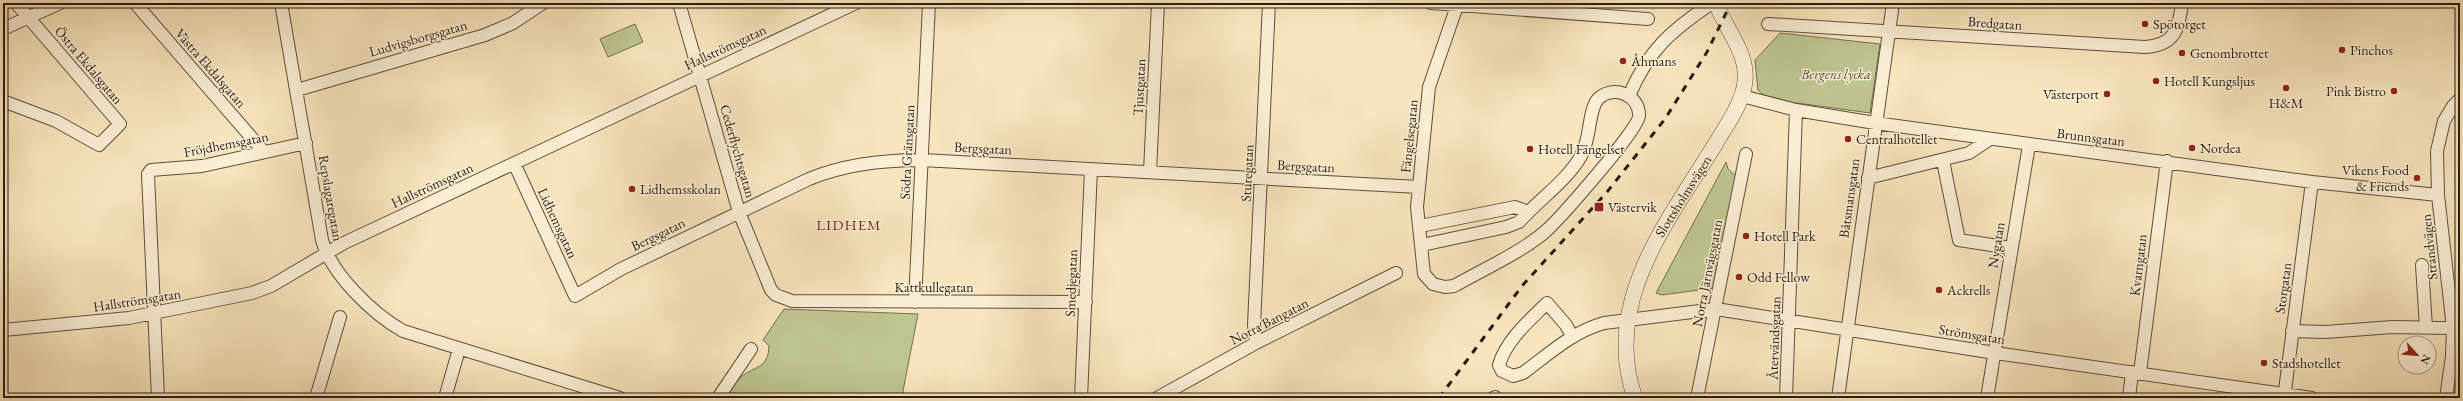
<svg xmlns="http://www.w3.org/2000/svg" width="2463" height="401" font-family="'EB Garamond',serif">
  <style>
    .green { fill: #bdc591; stroke: #737052 }
    .lines { fill: none; stroke-linecap: round; stroke-linejoin: round }
    .minor-casing { stroke: #5d4e3e; stroke-width: 14 }
    .tertiary-casing { stroke: #5d4e3e; stroke-width: 16 }
    .minor { stroke: #faeed4; stroke-width: 12 }
    .tertiary { stroke: #faeed4; stroke-width: 15 }
    .rail { stroke: #291b13; stroke-width: 3; stroke-dasharray: 7 7; stroke-linecap: butt }
    .poi-dot { fill: #8f2418; stroke: #faeed4; stroke-width: 1.5 }
    .labels { text-anchor: middle; stroke-width: 3; stroke-linejoin: round; paint-order: stroke }
    .street-label { font-size: 14px; fill: #291b13; stroke: #faeed4 }
    .poi-label { font-size: 14px; fill: #291b13; stroke: #faeed4; text-anchor: start }
    .park-label { font-size: 14px; font-style: italic; fill: #554e39; stroke: #faeed4 }
    .neighbourhood-label { font-size: 15px; letter-spacing: 1px; fill: #7a1f14; stroke: #faeed4 }
  </style>
  <rect width="100%" height="100%" fill="#f8e5bd"/>
  <filter id="stains"><feTurbulence type="fractalNoise" baseFrequency=".005" numOctaves="4"/><feColorMatrix values="0 0 0 0 .2 0 0 0 0 .09 0 0 0 0 .02 0 0 0 .5 -.17"/></filter>
  <radialGradient id="worn" r=".72"><stop offset=".6" stop-color="#630" stop-opacity="0"/><stop offset="1" stop-color="#630" stop-opacity=".3"/></radialGradient>
  <path class="green" d="M635,24L643,42L608,57L600,39Z
    M1780,33L1880,44L1870,113L1768,99L1758,90L1755,60Z
    M1726,162L1728,169L1736,176L1714,288L1662,295L1656,293Z
    M784,309L918,314L903,391L905,398H726C731,392 735,382 741,377C756,365 768,369 769,346L763,340Z"/>
  <g class="lines">
    <g class="minor-casing">
      <path id="minor" d="M135,3L264,152
        M281,3L322,240C331,274 373,314 403,331L620,398
        M679,3L739,212L771,290L776,295L792,301L1086,302
        M1431,3L1648,19
        M1768,24L2145,47C2175,45 2179,29 2182,3
        M3,29L60,3
        M297,90L485,35L513,23L543,3
        M1629,96C1648,50 1672,30 1712,3
        M1742,96L1796,110L1875,123L2312,182L2438,195
        M3,101L56,121L99,145L120,124L16,3
        M1943,161L1959,240L2011,248
        M514,163L575,296L621,269L809,179C845,164 883,160 922,160L1419,187
        M1150,172L1158,3
        M1868,178L1969,153L1990,139
        M1420,226L1515,207L1528,212
        M1422,245L1506,227L1519,222C1538,200 1566,182 1581,156C1591,139 1588,110 1598,99C1613,84 1640,95 1639,116C1639,129 1561,217 1547,230C1524,251 1482,270 1454,286L1445,287L1433,284L1424,274L1417,207L1429,87L1458,3
        M2422,265L2426,328
        M915,302L929,3
        M3,330L129,318L252,293L271,286L344,243L856,3
        M2292,331L2326,332L2392,327L2453,328
        M1572,336L1566,325L1547,303C1530,320 1506,340 1499,365L1502,371L1513,376L1523,373C1549,354 1572,332 1604,323L1716,309L1995,353L2312,398
        M1256,343L1254,325L1269,3
        M2140,373L2167,161
        M158,398L148,174L151,170L202,166L306,143
        M316,398L340,317
        M445,398L459,349
        M718,398L751,349
        M1081,398L1091,169
        M1157,398L1256,343L1396,273
        M1493,398L1495,397
        M1697,398L1746,154
        M1786,398L1796,110
        M1838,398L1893,3
        M1987,398L2029,145
        M2129,398L2132,372
        M2284,398L2312,182
        M2446,398L2452,356L2453,328L2438,195L2437,151L2444,121L2453,106L2460,99"/>
    </g>
    <g class="tertiary-casing">
      <path id="tertiary" d="M1635,398C1601,302 1669,220 1716,143C1727,124 1743,103 1745,81C1748,52 1725,29 1716,3"/>
    </g>
    <use href="#minor" class="minor"/>
    <use href="#tertiary" class="tertiary"/>
    <path class="rail" d="M1439,398L1522,286L1607,192L1665,119L1707,52L1731,3"/>
  </g>
  <g class="poi-dot">
    <circle cx="2145" cy="24" r="4"/>
    <circle cx="2342" cy="50" r="4"/>
    <circle cx="2182" cy="53" r="4"/>
    <circle cx="1623" cy="61" r="4"/>
    <circle cx="2156" cy="81" r="4"/>
    <circle cx="2286" cy="88" r="4"/>
    <circle cx="2394" cy="91" r="4"/>
    <circle cx="2107" cy="94" r="4"/>
    <circle cx="1848" cy="139" r="4"/>
    <circle cx="2192" cy="148" r="4"/>
    <circle cx="1530" cy="149" r="4"/>
    <circle cx="2417" cy="178" r="4"/>
    <circle cx="632" cy="189" r="4"/>
    <rect x="1594" y="202" width="10" height="10" rx="2"/>
    <circle cx="1746" cy="236" r="4"/>
    <circle cx="1739" cy="277" r="4"/>
    <circle cx="1939" cy="290" r="4"/>
    <circle cx="2264" cy="363" r="4"/>
  </g>
  <g class="labels">
    <g class="street-label">
      <text transform="translate(1995 23) rotate(4)" y="5">Bredgatan</text>
      <text transform="translate(418 38) rotate(-16)" y="5">Ludvigsborgsgatan</text>
      <text transform="translate(725 47) rotate(-25)" y="5">Hallströmsgatan</text>
      <text transform="translate(89 65) rotate(50)" y="5">Östra Ekdalsgatan</text>
      <text transform="translate(211 68) rotate(49)" y="5">Västra Ekdalsgatan</text>
      <text transform="translate(1139 87) rotate(-87)" y="5">Tjustgatan</text>
      <text transform="translate(1409 136) rotate(-84)" y="5">Fängelsegatan</text>
      <text transform="translate(2091 137) rotate(7)" y="5">Brunnsgatan</text>
      <text transform="translate(226 144) rotate(-11)" y="5">Fröjdhemsgatan</text>
      <text transform="translate(983 148) rotate(3)" y="5">Bergsgatan</text>
      <text transform="translate(738 151) rotate(74)" y="5">Cederflychtsgatan</text>
      <text transform="translate(907 152) rotate(-87)" y="5">Södra Gränsgatan</text>
      <text transform="translate(1306 166) rotate(3)" y="5">Bergsgatan</text>
      <text transform="translate(1247 173) rotate(-87)" y="5">Sturegatan</text>
      <text transform="translate(432 185) rotate(-25)" y="5">Hallströmsgatan</text>
      <text transform="translate(1683 196) rotate(-58)" y="5">Slottsholmsvägen</text>
      <text transform="translate(331 198) rotate(80)" y="5">Repslagaregatan</text>
      <text transform="translate(1849 198) rotate(-82)" y="5">Båtsmansgatan</text>
      <text transform="translate(558 223) rotate(65)" y="5">Lidhemsgatan</text>
      <text transform="translate(658 234) rotate(-26)" y="5">Bergsgatan</text>
      <text transform="translate(1996 245) rotate(-81)" y="5">Nygatan</text>
      <text transform="translate(2429 247) rotate(-96)" y="5">Strandvägen</text>
      <text transform="translate(2138 265) rotate(-83)" y="5">Kvarngatan</text>
      <text transform="translate(1707 273) rotate(-79)" y="5">Norra Järnvägsgatan</text>
      <text transform="translate(1071 283) rotate(-88)" y="5">Smedjegatan</text>
      <text x="934" y="292">Kattkullegatan</text>
      <text transform="translate(2283 288) rotate(-82)" y="5">Storgatan</text>
      <text transform="translate(137 300) rotate(-9)" y="5">Hallströmsgatan</text>
      <text transform="translate(1269 321) rotate(-27)" y="5">Norra Bangatan</text>
      <text transform="translate(1972 334) rotate(9)" y="5">Strömsgatan</text>
      <text transform="translate(1774 338) rotate(-88)" y="5">Återvändsgatan</text>
    </g>
    <g class="poi-label">
      <text x="2153" y="29">Spötorget</text>
      <text x="2350" y="55">Pinchos</text>
      <text x="2190" y="58">Genombrottet</text>
      <text x="1631" y="66">Åhmans</text>
      <text x="2164" y="86">Hotell Kungsljus</text>
      <text x="2386" y="96" text-anchor="end">Pink Bistro</text>
      <text x="2099" y="99" text-anchor="end">Västerport</text>
      <text x="2286" y="108" text-anchor="middle">H&amp;M</text>
      <text x="1856" y="144">Centralhotellet</text>
      <text x="2200" y="153">Nordea</text>
      <text x="1538" y="154">Hotell Fängelset</text>
      <text x="2409" y="175" text-anchor="end">Vikens Food<tspan x="2409" dy="16">&amp; Friends</tspan></text>
      <text x="640" y="194">Lidhemsskolan</text>
      <text x="1608" y="212">Västervik</text>
      <text x="1754" y="241">Hotell Park</text>
      <text x="1747" y="282">Odd Fellow</text>
      <text x="1947" y="295">Ackrells</text>
      <text x="2272" y="368">Stadshotellet</text>
    </g>
    <g class="park-label">
      <text x="1836" y="79">Bergens lycka</text>
    </g>
    <g class="neighbourhood-label">
      <text x="849" y="230">LIDHEM</text>
    </g>
  </g>
  <rect width="2463" height="401" fill="none" stroke="#f8e5bd" stroke-width="16"/>
  <rect x="4" y="4" width="2455" height="393" fill="none" stroke="#291b13" stroke-width="2"/>
  <rect x="8" y="8" width="2447" height="385" fill="none" stroke="#291b13"/>
  <g transform="translate(2417 355) rotate(117)"><circle r="19" fill="#faeed4" stroke="#a69a87"/>
  <path d="M0-3L7 15L0 10L-7 15Z" fill="#8f2418"/>
  <text y="-6" font-size="11" font-weight="bold" text-anchor="middle" fill="#291b13">N</text>
  </g>
  <rect width="100%" height="100%" filter="url(#stains)"/>
  <rect width="100%" height="100%" fill="url(#worn)"/>
</svg>
